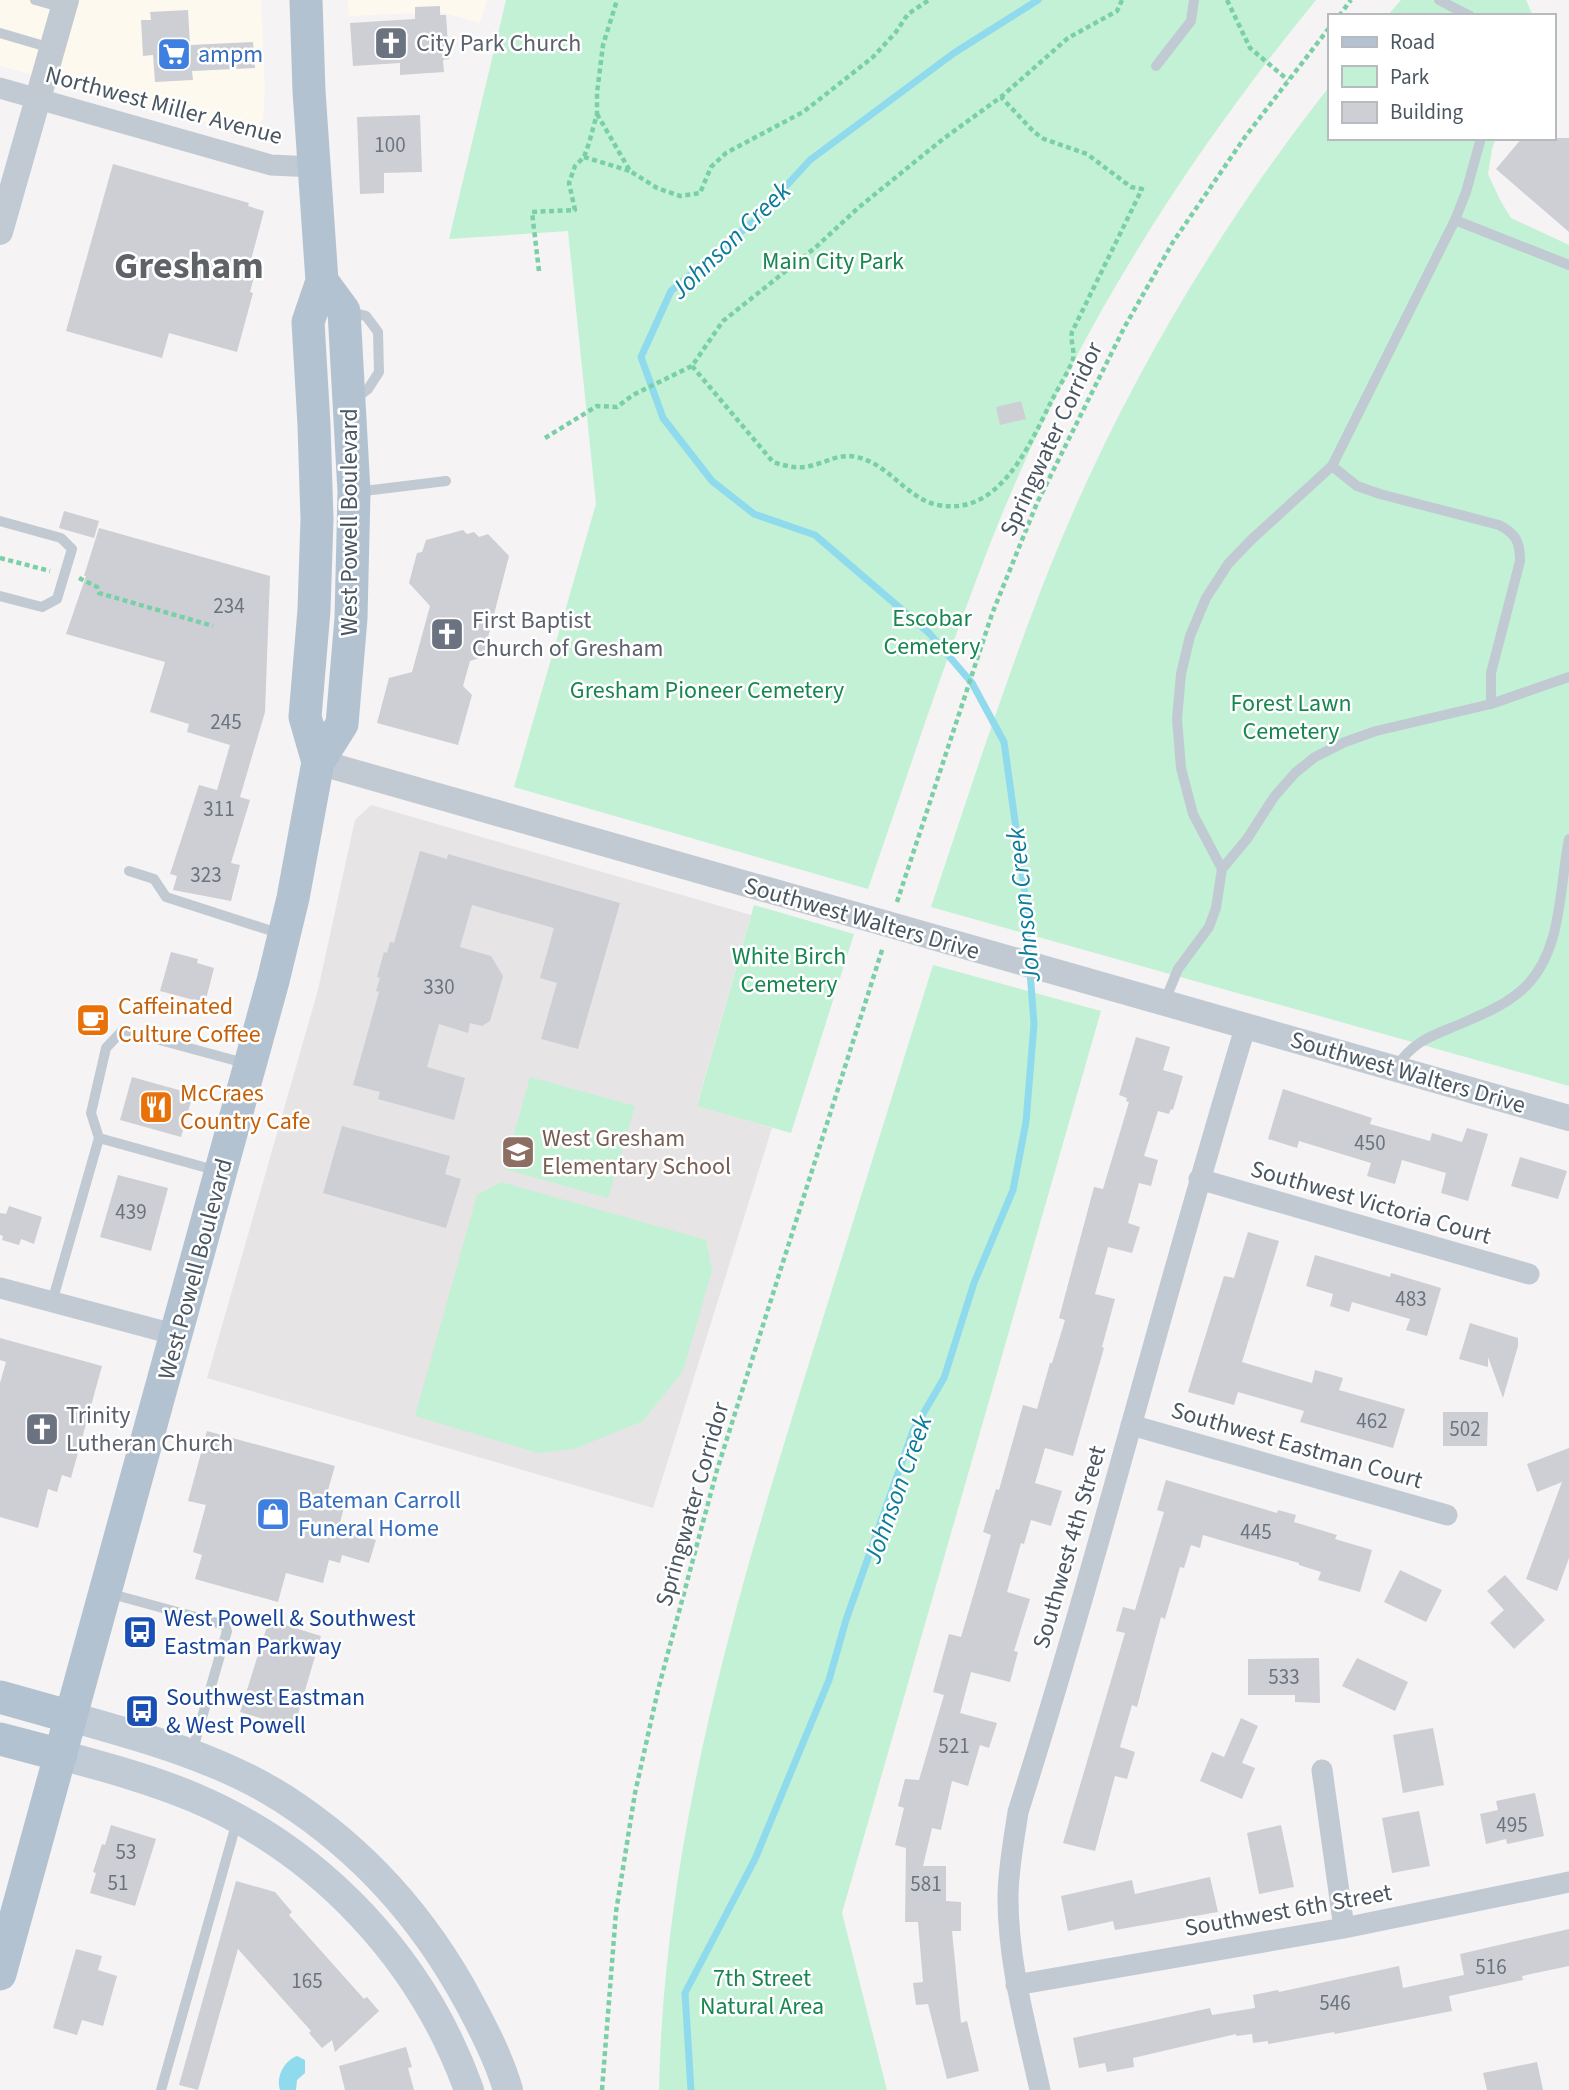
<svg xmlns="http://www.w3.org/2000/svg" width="1569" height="2090" font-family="'Source Sans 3',sans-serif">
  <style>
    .commercial { fill: #fdf9ef }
    .education { fill: #e6e4e5 }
    .green { fill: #c3f1d5 }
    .water { fill: #90daee }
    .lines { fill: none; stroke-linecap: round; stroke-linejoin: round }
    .stream { stroke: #90daee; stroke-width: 7 }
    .building { fill: #cdcfd5 }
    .path { stroke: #7ad0a6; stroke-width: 4.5; stroke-dasharray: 5 3.5; stroke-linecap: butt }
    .service { stroke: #c1cad2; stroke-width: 10 }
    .minor { stroke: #c1cad2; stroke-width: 21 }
    .tertiary { stroke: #c1cad2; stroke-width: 26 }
    .secondary { stroke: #c1cbd6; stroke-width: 30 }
    .primary { stroke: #b3c2d1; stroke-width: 33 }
    .labels { text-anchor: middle; stroke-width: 5; stroke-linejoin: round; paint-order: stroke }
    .number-label { font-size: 21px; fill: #6b747e }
    .worship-label { font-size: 24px; fill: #5b616d; stroke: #fff; text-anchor: start }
    .shop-label { font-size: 24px; fill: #366cbe; stroke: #fff; text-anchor: start }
    .street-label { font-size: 24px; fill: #4a5661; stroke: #fff }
    .park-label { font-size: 24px; fill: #17864f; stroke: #fff }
    .food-label { font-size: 24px; fill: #c56008; stroke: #fff; text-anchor: start }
    .education-label { font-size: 24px; fill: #785e54; stroke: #fff; text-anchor: start }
    .transit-label { font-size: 24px; fill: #164399; stroke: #fff; text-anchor: start }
    .water-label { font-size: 26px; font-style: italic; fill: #0c7c9b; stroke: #fff }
    .town-label { font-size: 38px; font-weight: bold; fill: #5f6368; stroke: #fff }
  </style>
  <rect width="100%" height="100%" fill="#f5f3f3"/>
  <path class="commercial" d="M0,0H261L265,91L263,118L258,127L240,132L0,66Z
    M348,0H487L480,23L441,12L349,16Z"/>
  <path class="education" d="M371,805L751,915L697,1105L772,1128L653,1508L207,1378L318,990L355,820Z"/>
  <path class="green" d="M506,0H1316C1182,163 1067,347 990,544C946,657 908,774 868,889L514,787L596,504L568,231L449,239Z
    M1401,0H1526L1533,16H1387Z
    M1329,87V138H1496L1492,149L1488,174L1500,200L1511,218L1569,245V1086L931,907C969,793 1006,678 1050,567C1119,395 1215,232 1329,87Z
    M754,905L854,934L791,1133L697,1106Z
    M933,965L1101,1011L842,1913L887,2090H659C664,1849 730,1617 801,1389C845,1248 889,1106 933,965Z
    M530,1077L635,1106L608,1198L504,1169Z
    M501,1182L706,1240L712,1271L683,1371L643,1421L574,1449L538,1453L415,1416L477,1195Z"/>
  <path class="water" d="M297,2056L305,2060V2073L297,2080L296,2090H280C276,2076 284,2061 297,2056Z"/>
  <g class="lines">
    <path class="stream" d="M1029,959L1024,886L1004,742L972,683L929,633L815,535L754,514L712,481L663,418L641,357L671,291L755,220L810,160L954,53L1038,0
      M691,2090L685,1993L755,1859L829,1680L846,1620L913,1431L944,1378L974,1283L1013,1190L1026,1122L1034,1024L1030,971"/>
  </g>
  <path class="building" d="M440,6V15H446L449,59L443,60L444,72L400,75V63L353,66L350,23L415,19V7Z
    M188,10L190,45L253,42L255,68L192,71L193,80L155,82L153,55L143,56L141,20H151L150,12Z
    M420,115L422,172L384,173V193L360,194L357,117Z
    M1522,138H1569V232L1496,169Z
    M113,164L249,203L248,206L264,211L247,275L254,277L250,292L253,293L237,352L169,333L162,358L66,331Z
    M1021,401L1026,419L1000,425L996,407Z
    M64,511L99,521L94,538L59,528Z
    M99,528L270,576L265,712L240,797L250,800L231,863L240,865L231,901L173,890L177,876L170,874L199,785L217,790L230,745L187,732L189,724L150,712L165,662L66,634L86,576H84Z
    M463,530L467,534L474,532L479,537L488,534L509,556L483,657L470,661L463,686L472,695L458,745L377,723L389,678L412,672L430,606L409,583L417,553L422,552L426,540Z
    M420,851L447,859L448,854L620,903L578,1049L541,1039L557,983L540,978L554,928L472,905L460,947L491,956L503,976L490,1021L482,1026L470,1023L468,1033L439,1024L427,1067L465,1078L454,1120L378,1099L380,1092L353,1085L379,992L376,991L380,978L377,977L384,952L387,953L390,942L394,943Z
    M171,952L198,959L197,963L214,968L205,1003L160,991Z
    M1136,1037L1170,1047L1163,1070L1183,1076L1173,1110L1171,1109L1169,1114L1158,1111L1144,1156L1158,1160L1151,1186L1139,1183L1128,1223L1140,1227L1132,1253L1108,1247L1095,1294L1115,1299L1102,1347L1104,1348L1073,1456L1045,1448L1035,1483L1062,1491L1051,1526L1031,1520L1024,1544L1021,1543L1007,1592L1030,1599L1014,1651L1018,1652L1010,1682L971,1672L960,1713L997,1723L989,1748L980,1745L968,1786L952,1781L941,1830L932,1828L923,1866H946V1901L961,1902V1931H952L961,2023L967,2021L979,2071L947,2079L928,2004L916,2005L913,1983L923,1982L918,1922H905L906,1848L895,1845L904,1808L898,1806L905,1779L919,1780L944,1695L933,1692L949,1634L961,1637L991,1535L983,1532L996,1489L999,1490L1023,1405L1037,1409L1050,1363H1052L1065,1320L1059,1318L1094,1187L1103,1189L1129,1102L1126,1101L1127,1098L1119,1095Z
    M132,1077L193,1094L181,1137L120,1120Z
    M1283,1089L1372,1118L1370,1124L1430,1141L1432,1133L1462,1142L1467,1128L1488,1134L1468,1201L1441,1193L1446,1173L1402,1160L1395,1184L1367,1176L1371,1163L1299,1141L1297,1148L1268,1139Z
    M342,1126L450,1156L445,1174L461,1179L446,1228L323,1193Z
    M1520,1157L1567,1171L1558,1199L1511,1186Z
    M118,1175L168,1188L151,1251L100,1237Z
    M9,1206L42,1217L34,1244L21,1239L19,1245L2,1240L3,1236L0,1235V1213L6,1214Z
    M1248,1232L1279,1241L1242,1362L1312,1383L1315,1370L1343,1378L1339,1390L1405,1409L1393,1448L1300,1422L1304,1411L1238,1392L1234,1405L1188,1392L1224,1276L1234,1278Z
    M1315,1255L1390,1277L1391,1273L1441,1288L1427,1336L1406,1330L1410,1319L1352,1302L1349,1312L1330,1306L1333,1294L1306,1286Z
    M1470,1323L1518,1338V1346L1503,1398L1488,1357V1367L1459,1359Z
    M0,1338L102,1366L71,1478L62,1475L57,1492L48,1489L38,1528L0,1517V1383L6,1362L0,1360Z
    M1443,1412H1488L1487,1446H1443Z
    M207,1431L335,1466L326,1497L345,1503L340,1523L351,1526L349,1533L376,1540L369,1563L342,1555L340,1563L329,1560L323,1583L286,1573L278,1602L195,1579L202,1555L193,1552L206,1505L188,1501Z
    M1569,1448V1558L1557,1591L1526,1579L1562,1482L1537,1492L1527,1464Z
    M1166,1480L1277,1513L1278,1510L1296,1515L1294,1522L1337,1535L1335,1539L1372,1550L1360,1592L1318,1580L1321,1572L1299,1565V1563L1203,1535L1200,1548L1191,1545L1184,1568L1180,1567L1165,1619L1161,1617L1137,1707L1132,1705L1120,1747L1135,1752L1127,1779L1115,1776L1095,1851L1063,1843L1125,1633L1116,1631L1123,1607L1135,1610L1164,1512L1157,1510Z
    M1400,1570L1442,1590L1426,1622L1384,1602Z
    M1505,1575L1545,1620L1514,1649L1490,1623L1504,1610L1487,1591Z
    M269,1620L321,1636L294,1728L240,1712Z
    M1319,1658L1320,1703L1295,1702V1695H1248V1659Z
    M1357,1658L1408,1682L1395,1711L1342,1686Z
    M1241,1718L1258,1726L1242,1763L1255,1768L1242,1799L1200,1781L1212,1752L1224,1757Z
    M1433,1728L1444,1785L1403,1793L1393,1735Z
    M1535,1793L1544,1836L1507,1844L1506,1839L1486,1844L1480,1814L1498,1810L1496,1801Z
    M1419,1811L1430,1866L1392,1873L1382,1818Z
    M111,1825L156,1839L135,1906L90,1893L96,1873L93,1872L102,1844L105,1845Z
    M1281,1825L1294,1887L1259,1894L1247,1833Z
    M1210,1877L1218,1912L1115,1930L1113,1921L1068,1931L1061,1896L1132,1880L1135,1894Z
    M236,1881L275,1892L292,1912L289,1915L364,1999L367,1997L379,2011L335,2052L332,2040L322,2048L309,2033L311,2031L238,1949L198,2090L179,2085Z
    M1569,1929V1966L1522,1976L1523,1980L1449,1996L1452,2011L1335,2034L1334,2032L1268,2044V2041L1253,2043L1252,2034L1236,2036V2034L1133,2058L1134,2067L1107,2072L1105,2063L1079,2068L1073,2038L1210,2008L1212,2015L1255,2008L1253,1995L1278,1990L1279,1992L1399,1966L1403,1988L1464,1975L1460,1954Z
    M76,1949L102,1956L98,1970L117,1976L103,2026L82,2020L77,2035L53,2028Z
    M406,2047L412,2067L408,2068L414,2090H345L339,2066Z
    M1537,2062L1543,2090H1487L1483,2073Z"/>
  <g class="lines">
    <path class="path" d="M1227,0L1250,48L1288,80
      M1339,16L1351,0
      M597,114L630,171L657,188L680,196L700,193L711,167L726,153L803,112L825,95L873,57L896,32L908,14L929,0
      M584,157L630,171
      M539,271L532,212L575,210L569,183L575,166L584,157L589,143L597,114V93L603,45L617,0
      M692,366L773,462C785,466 797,469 810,466C825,463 839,453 856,457C889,463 905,498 938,505C999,517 1029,446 1051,402C1058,388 1068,373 1073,359C1075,351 1070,341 1072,332L1142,189L1131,187L1087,154L1044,139L1034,132L1001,97
      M545,438L597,406L617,407L633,395L692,366L723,321L816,247L858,208L943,139L1001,97L1068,38L1117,11L1122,0
      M0,558L50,571
      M79,578L97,587L99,593L213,626
      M897,902L992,614L1037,503L1124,328L1173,242L1245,137L1329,28
      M602,2090L616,1912L635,1793L658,1690L717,1470L883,947"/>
    <path class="service" d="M35,0L64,8
      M1439,0L1470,16
      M0,33L51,48
      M1156,66L1191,21L1194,0
      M1455,220L1569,265
      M348,312L366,316L378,332L379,372L368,389L354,400
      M356,492L446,481
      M0,521L61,538L72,549L57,599L42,607L0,596
      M1491,704L1569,677
      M1222,869L1193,814L1181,768L1177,719L1181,674L1190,636L1206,598L1228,564L1251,540L1332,466L1455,220L1466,192L1481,138
      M129,871L154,879L166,897L281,934
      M1164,1003L1178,969L1209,927L1216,908L1222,869L1247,839L1274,797L1295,773L1315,757L1345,742L1376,731L1491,704V673L1520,561C1520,541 1516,534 1499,525L1380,494L1357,486L1332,466
      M1395,1068C1416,1038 1433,1036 1465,1022C1486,1013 1509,1003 1526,986C1563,949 1559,887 1569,839
      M99,1138L218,1171
      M52,1302L99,1138L91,1113L106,1048L123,1030L248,1064
      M108,1593L225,1625L227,1631L192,1752
      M161,2090L237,1821"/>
    <path class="minor" d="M0,88L271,165L314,167
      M1199,1179L1529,1274
      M0,1288L177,1335
      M1131,1425L1447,1515
      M1322,1770L1344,1928
      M1016,1985L1344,1928L1569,1882
      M1040,2090C1026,2026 1008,1963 1008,1898C1008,1869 1014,1840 1018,1812C1101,1551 1166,1286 1246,1025"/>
    <path class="tertiary" d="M0,232L66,0
      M318,762L1569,1118"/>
    <path class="secondary" d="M71,1717C143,1737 220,1758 284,1799C363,1850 425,1920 469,2002C484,2030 499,2059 508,2090
      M61,1755C105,1767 150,1779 193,1797C321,1851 422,1959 469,2090"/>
    <path class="primary" d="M306,0L309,91L322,281L308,322L314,425L317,519L314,610L305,717L318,762
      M0,1697L71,1717
      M0,1739L61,1755
      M0,1974L273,981L293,898L318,762L342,724L351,618L354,492L344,311L322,281"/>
  </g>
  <defs>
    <g id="church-square" transform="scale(1.75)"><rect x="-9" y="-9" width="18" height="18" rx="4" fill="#6b7280" stroke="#fff"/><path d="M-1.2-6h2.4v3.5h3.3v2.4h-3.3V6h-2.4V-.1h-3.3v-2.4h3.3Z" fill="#fff"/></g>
    <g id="supermarket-square" transform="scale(1.75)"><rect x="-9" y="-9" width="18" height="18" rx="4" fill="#3f7fe0" stroke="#fff"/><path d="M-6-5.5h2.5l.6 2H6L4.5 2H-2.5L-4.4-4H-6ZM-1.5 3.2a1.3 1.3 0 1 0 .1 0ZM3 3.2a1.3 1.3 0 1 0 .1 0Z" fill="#fff"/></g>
    <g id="cafe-square" transform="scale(1.75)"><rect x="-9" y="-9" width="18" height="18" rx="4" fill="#e8710a" stroke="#fff"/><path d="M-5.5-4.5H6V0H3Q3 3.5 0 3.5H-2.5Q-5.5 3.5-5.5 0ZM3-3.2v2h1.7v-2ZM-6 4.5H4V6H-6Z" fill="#fff"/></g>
    <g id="restaurant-square" transform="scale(1.75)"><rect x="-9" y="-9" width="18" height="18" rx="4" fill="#e8710a" stroke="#fff"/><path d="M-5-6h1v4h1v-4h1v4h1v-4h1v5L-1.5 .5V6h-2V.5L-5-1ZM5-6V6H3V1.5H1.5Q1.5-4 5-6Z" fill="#fff"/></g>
    <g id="school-square" transform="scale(1.75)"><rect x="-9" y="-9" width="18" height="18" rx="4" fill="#8d6e63" stroke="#fff"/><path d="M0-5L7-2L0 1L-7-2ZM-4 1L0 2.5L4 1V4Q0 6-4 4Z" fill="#fff"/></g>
    <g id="shop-square" transform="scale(1.75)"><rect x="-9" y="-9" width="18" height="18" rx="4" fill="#3f7fe0" stroke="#fff"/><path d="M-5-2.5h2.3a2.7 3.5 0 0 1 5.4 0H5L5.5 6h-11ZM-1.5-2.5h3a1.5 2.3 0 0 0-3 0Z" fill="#fff"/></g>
    <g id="bus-square" transform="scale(1.75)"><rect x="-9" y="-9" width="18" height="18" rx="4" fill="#1a4fb4" stroke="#fff"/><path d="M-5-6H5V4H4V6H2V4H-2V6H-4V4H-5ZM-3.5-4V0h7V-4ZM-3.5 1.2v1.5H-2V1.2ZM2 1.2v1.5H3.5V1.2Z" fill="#fff"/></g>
  </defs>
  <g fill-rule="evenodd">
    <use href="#church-square" x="391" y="43"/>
    <use href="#supermarket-square" x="174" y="54"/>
    <use href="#church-square" x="447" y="634"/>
    <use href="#cafe-square" x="93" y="1020"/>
    <use href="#restaurant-square" x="156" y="1107"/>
    <use href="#school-square" x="518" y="1152"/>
    <use href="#church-square" x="42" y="1429"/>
    <use href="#shop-square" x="273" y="1514"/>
    <use href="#bus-square" x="140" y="1632"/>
    <use href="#bus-square" x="142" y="1711"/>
  </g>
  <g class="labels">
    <g class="number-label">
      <text x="390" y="152">100</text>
      <text x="229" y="613">234</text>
      <text x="226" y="729">245</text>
      <text x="219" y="816">311</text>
      <text x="206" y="882">323</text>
      <text x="439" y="994">330</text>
      <text x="1370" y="1150">450</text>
      <text x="131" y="1219">439</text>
      <text x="1411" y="1306">483</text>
      <text x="1372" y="1428">462</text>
      <text x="1465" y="1436">502</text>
      <text x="1256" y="1539">445</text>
      <text x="1284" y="1684">533</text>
      <text x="954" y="1753">521</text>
      <text x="1512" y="1832">495</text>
      <text x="126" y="1859">53</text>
      <text x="118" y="1890">51</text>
      <text x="926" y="1891">581</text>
      <text x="1491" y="1974">516</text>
      <text x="307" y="1988">165</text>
      <text x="1335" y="2010">546</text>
    </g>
    <g class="worship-label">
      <text x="416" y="51">City Park Church</text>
      <text x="472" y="628">First Baptist<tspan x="472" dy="28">Church of Gresham</tspan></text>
      <text x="66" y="1423">Trinity<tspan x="66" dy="28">Lutheran Church</tspan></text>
    </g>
    <g class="shop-label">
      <text x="198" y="62">ampm</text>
      <text x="298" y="1508">Bateman Carroll<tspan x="298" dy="28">Funeral Home</tspan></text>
    </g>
    <g class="street-label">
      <text transform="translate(164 105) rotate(15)" y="8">Northwest Miller Avenue</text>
      <text transform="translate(1051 439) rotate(-65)" y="8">Springwater Corridor</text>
      <text transform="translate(349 522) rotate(-90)" y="8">West Powell Boulevard</text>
      <text transform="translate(862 918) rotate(16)" y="8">Southwest Walters Drive</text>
      <text transform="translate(1408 1072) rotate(16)" y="8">Southwest Walters Drive</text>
      <text transform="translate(1371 1202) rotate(16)" y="8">Southwest Victoria Court</text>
      <text transform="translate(195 1269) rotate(-75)" y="8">West Powell Boulevard</text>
      <text transform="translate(1297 1445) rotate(16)" y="8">Southwest Eastman Court</text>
      <text transform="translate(692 1504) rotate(-74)" y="8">Springwater Corridor</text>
      <text transform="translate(1069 1547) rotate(-74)" y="8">Southwest 4th Street</text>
      <text transform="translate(1288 1910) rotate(-10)" y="8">Southwest 6th Street</text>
    </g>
    <g class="park-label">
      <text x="833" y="269">Main City Park</text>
      <text x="932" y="626">Escobar<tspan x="932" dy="28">Cemetery</tspan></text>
      <text x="707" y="698">Gresham Pioneer Cemetery</text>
      <text x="1291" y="711">Forest Lawn<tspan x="1291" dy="28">Cemetery</tspan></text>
      <text x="789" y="964">White Birch<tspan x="789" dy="28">Cemetery</tspan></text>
      <text x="762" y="1986">7th Street<tspan x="762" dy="28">Natural Area</tspan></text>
    </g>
    <g class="food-label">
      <text x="118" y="1014">Caffeinated<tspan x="118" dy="28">Culture Coffee</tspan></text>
      <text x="180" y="1101">McCraes<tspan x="180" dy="28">Country Cafe</tspan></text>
    </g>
    <g class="education-label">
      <text x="542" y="1146">West Gresham<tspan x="542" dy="28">Elementary School</tspan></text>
    </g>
    <g class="transit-label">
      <text x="164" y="1626">West Powell &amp; Southwest<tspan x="164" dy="28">Eastman Parkway</tspan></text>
      <text x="166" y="1705">Southwest Eastman<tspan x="166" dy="28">&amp; West Powell</tspan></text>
    </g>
    <g class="water-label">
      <text transform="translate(730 240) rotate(-44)" y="9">Johnson Creek</text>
      <text transform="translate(1023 905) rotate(-96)" y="9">Johnson Creek</text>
      <text transform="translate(897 1489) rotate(-70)" y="9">Johnson Creek</text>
    </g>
    <g class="town-label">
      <text x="189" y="278">Gresham</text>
    </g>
  </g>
  <rect x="1328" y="14" width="228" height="126" fill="#ffffff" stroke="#b7bbc0" stroke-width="2"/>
  <rect x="1342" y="37" width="35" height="10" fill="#b3c2d1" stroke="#b7bbc0" stroke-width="2"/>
  <text x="1390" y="49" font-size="21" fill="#4a5661">Road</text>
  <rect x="1342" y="66" width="35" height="21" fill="#c3f1d5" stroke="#b7bbc0" stroke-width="2"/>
  <text x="1390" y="84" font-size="21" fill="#4a5661">Park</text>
  <rect x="1342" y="102" width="35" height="21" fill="#cdcfd5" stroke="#b7bbc0" stroke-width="2"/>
  <text x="1390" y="119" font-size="21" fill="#4a5661">Building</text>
</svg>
